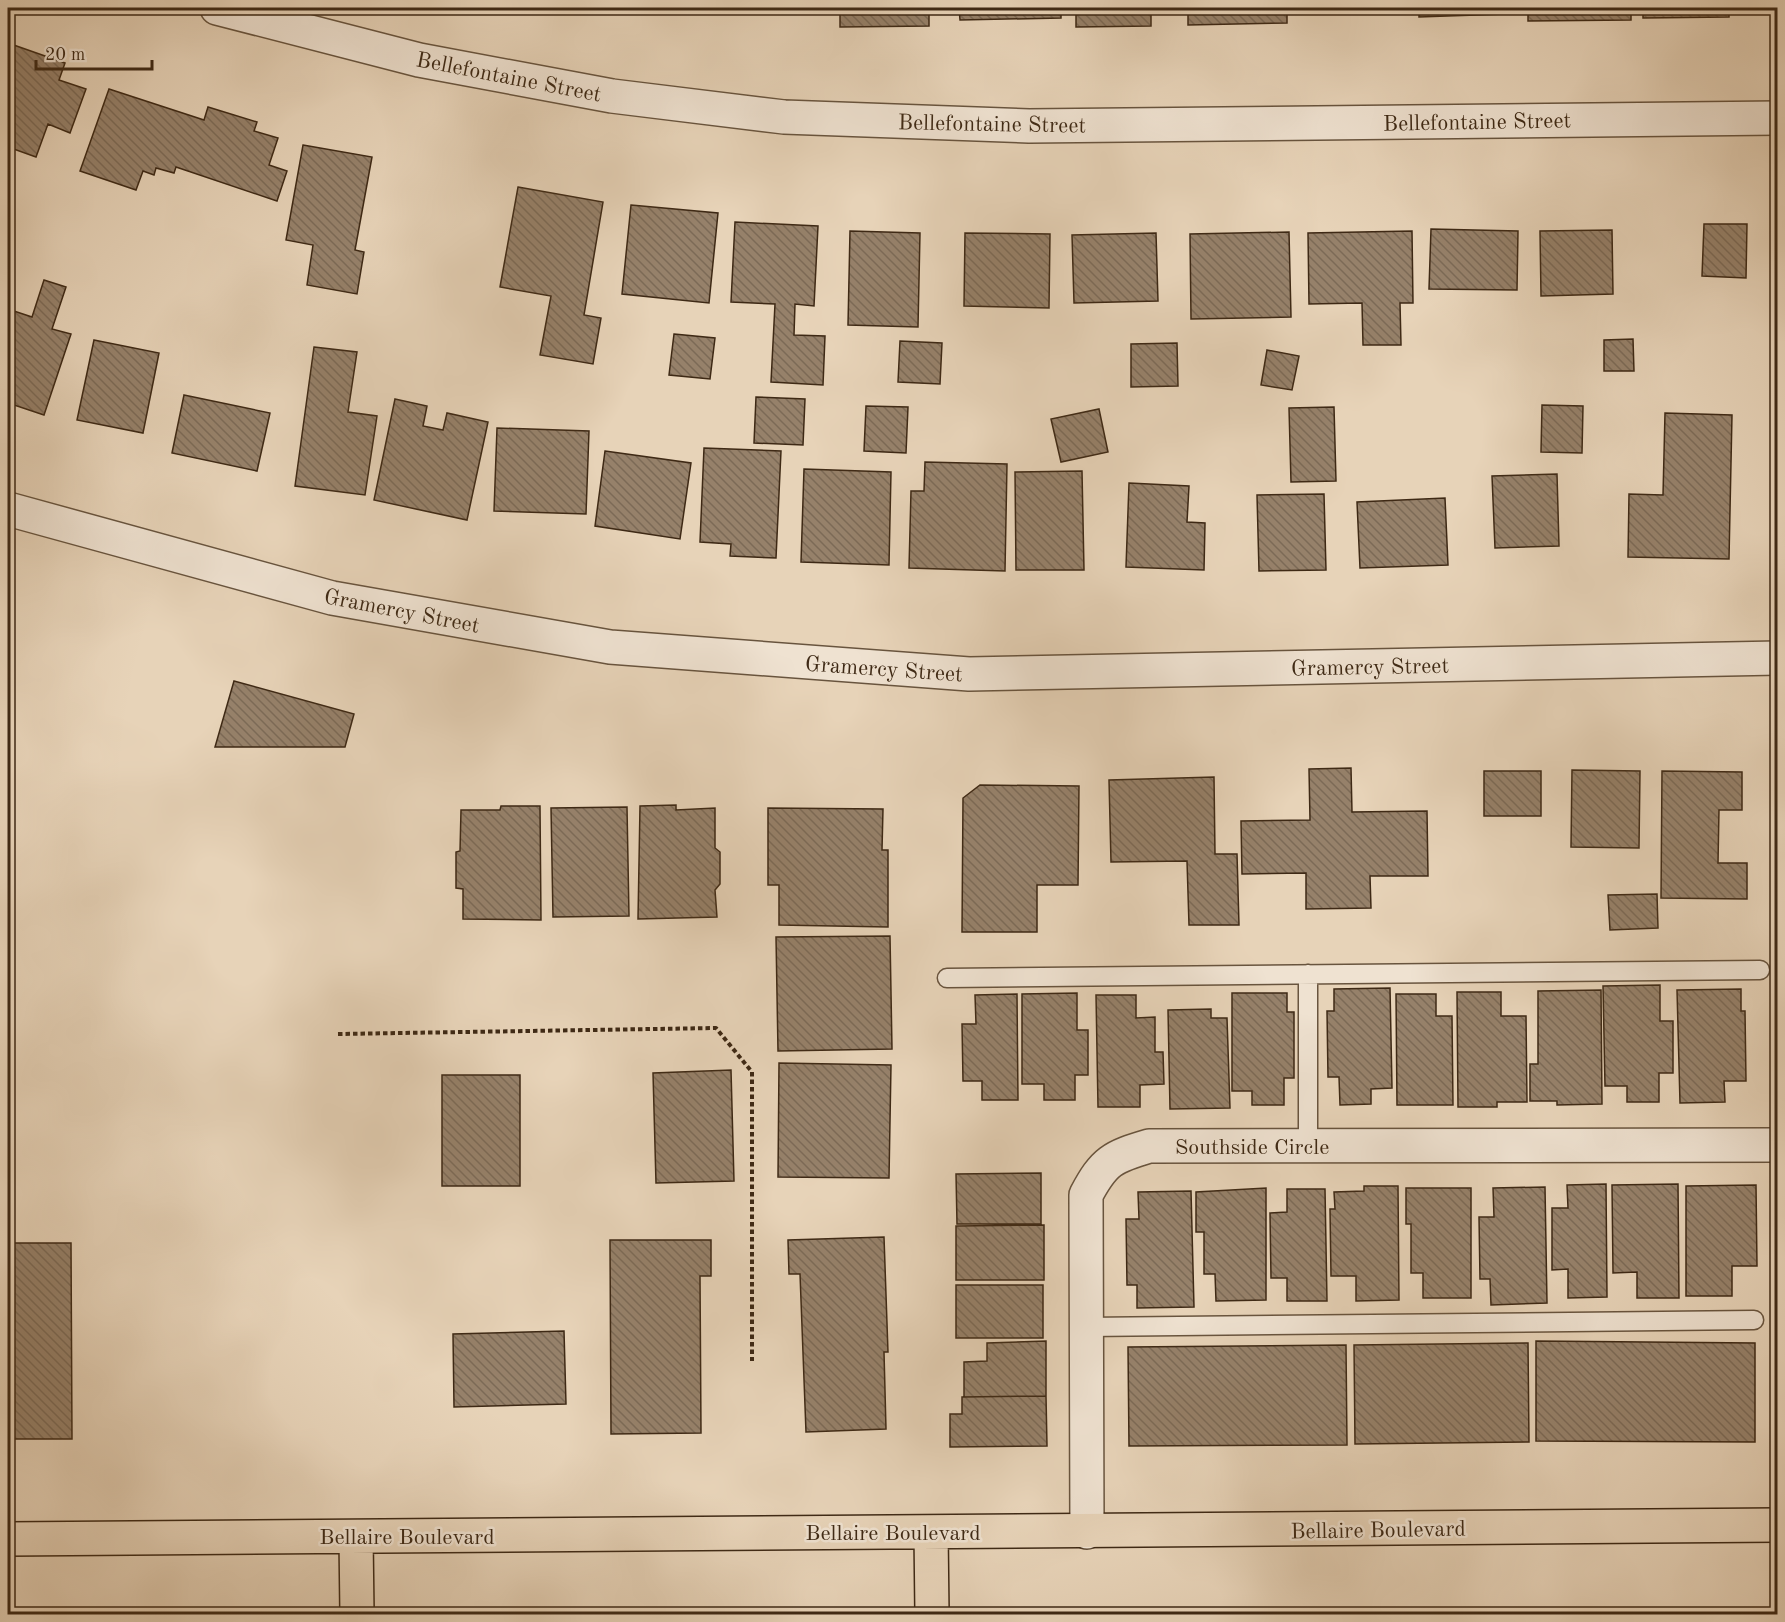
<svg xmlns="http://www.w3.org/2000/svg" width="1785" height="1622" font-family="'Old Standard TT',serif">
  <style>
    .building { fill: url(#building-back-hatch); stroke: #3e2915; stroke-width: 1.5 }
    .lines { fill: none; stroke-linecap: round; stroke-linejoin: round }
    .service-casing { stroke: #68543e; stroke-width: 21 }
    .minor-casing { stroke: #68543e; stroke-width: 36 }
    .primary-casing { stroke: #3e2915; stroke-width: 36 }
    .path { stroke: #3e2915; stroke-width: 4; stroke-dasharray: 4.5 3; stroke-linecap: butt }
    .service { stroke: #efe2d1; stroke-width: 18 }
    .minor { stroke: #efe2d1; stroke-width: 33 }
    .primary { stroke: #e7d3b8; stroke-width: 33 }
    .labels { text-anchor: middle; stroke-width: 5; stroke-linejoin: round; paint-order: stroke }
    .street-label { font-size: 22px; fill: #3e2915; stroke: #efe2d1 }
  </style>
  <defs>
    <pattern id="building-back-hatch" width="6" height="6" patternUnits="userSpaceOnUse" patternTransform="scale(1.5)"><rect width="6" height="6" fill="#96816a"/><path d="M-1 5l2 2M0 0l6 6M5-1l2 2" fill="none" stroke="#7c6a56"/></pattern>
  </defs>
  <rect width="100%" height="100%" fill="#e7d3b8"/>
  <filter id="stains"><feTurbulence type="fractalNoise" baseFrequency=".00333" numOctaves="4"/><feColorMatrix values="0 0 0 0 .2 0 0 0 0 .09 0 0 0 0 .02 0 0 0 .5 -.17"/></filter>
  <radialGradient id="worn" r=".72"><stop offset=".6" stop-color="#630" stop-opacity="0"/><stop offset="1" stop-color="#630" stop-opacity=".3"/></radialGradient>
  <path class="building" d="M729,8H811L810,12Z
    M840,8H929V26L840,27Z
    M959,8H1061V18L960,20Z
    M1076,8H1151V26L1076,27Z
    M1188,8H1287V23L1188,25Z
    M1354,8H1404V12L1355,14Z
    M1419,8H1504L1505,14L1419,17Z
    M1528,8H1631V20L1528,21Z
    M1643,8H1729V17L1643,18Z
    M8,43L65,63L59,80L86,89L70,133L48,124L36,157L8,147Z
    M109,89L204,120L208,107L257,122L254,131L278,138L269,165L287,171L277,201L176,167L174,173L156,168L154,175L143,171L136,190L80,171Z
    M303,145L372,157L355,250L364,252L357,294L307,285L313,245L286,240Z
    M518,187L603,202L584,315L601,318L593,364L540,355L551,296L500,287Z
    M631,205L718,213L709,303L622,294Z
    M735,222L818,226L814,306L795,304L794,335L825,336L823,385L771,382L775,304L731,302Z
    M1704,224H1747L1746,278L1702,276Z
    M1431,229L1518,231L1517,290L1429,289Z
    M1612,230L1613,294L1541,296L1540,231Z
    M850,231L920,233L918,327L848,325Z
    M1412,231L1413,303H1400L1401,345H1363L1362,303L1309,304L1308,233Z
    M1289,232L1291,317L1191,319L1190,234Z
    M965,233L1050,234L1049,308L964,306Z
    M1156,233L1158,301L1074,303L1072,235Z
    M44,280L66,287L52,329L71,334L44,415L8,403V309L32,317Z
    M674,334L715,338L710,379L669,375Z
    M1633,339L1634,371H1604V340Z
    M94,340L159,353L143,433L77,420Z
    M900,341L942,343L940,384L898,382Z
    M1177,343L1178,386L1131,387V344Z
    M314,347L357,352L348,412L377,416L365,495L295,486Z
    M1267,350L1299,356L1292,390L1261,385Z
    M184,395L270,413L257,471L172,453Z
    M756,397L805,399L803,445L754,443Z
    M395,399L427,406L423,426L443,430L447,413L488,422L467,520L374,500Z
    M1542,405L1583,406L1582,453L1541,452Z
    M866,406L908,407L906,453L864,451Z
    M1334,407L1336,481L1291,482L1289,408Z
    M1099,409L1108,452L1061,462L1051,419Z
    M1665,413L1732,415L1729,559L1628,557L1629,494L1663,495Z
    M497,428L589,431L586,514L494,511Z
    M704,448L781,451L776,558L730,556L731,544L700,542Z
    M605,451L691,463L680,539L595,526Z
    M925,462L1007,464L1005,571L909,568L911,491H924Z
    M804,469L891,472L889,565L801,562Z
    M1082,471L1084,570H1016L1015,472Z
    M1557,474L1559,546L1495,548L1492,476Z
    M1129,483L1189,486L1187,522L1205,523L1204,570L1126,567Z
    M1324,494L1326,570L1259,571L1257,495Z
    M1445,498L1448,565L1360,568L1357,502Z
    M234,681L354,714L345,747H215Z
    M1351,768L1352,812L1427,811L1428,876H1370L1371,908L1306,909V873L1242,874L1241,821L1310,820L1309,769Z
    M1572,770L1640,771L1639,848L1571,847Z
    M1484,771H1541V816H1484Z
    M1662,771L1742,772V810H1719L1718,863H1747V899L1661,898Z
    M1214,777L1215,854H1237L1239,925H1189L1187,861L1111,862L1109,780Z
    M980,785L1079,786L1078,885H1037V932H962L963,798Z
    M676,805V810L715,808V848L720,852V884L715,890L717,917L638,919L640,806Z
    M501,806H540L541,920L463,919V889L456,888V852L460,851L461,810H500Z
    M627,807L629,916L553,917L551,808Z
    M768,808L883,809L882,850H888V927L779,925V885H768Z
    M1657,894L1658,928L1610,930L1608,895Z
    M890,936L892,1049L778,1051L776,937Z
    M1660,985V1021H1673V1073H1659V1102H1627V1086H1605L1603,986Z
    M1390,988L1392,1088L1371,1089V1104L1340,1105L1339,1077H1328L1327,1011H1334V989Z
    M1741,989V1011H1745L1746,1081H1724L1725,1102L1680,1103L1677,990Z
    M1601,990L1602,1104L1557,1105V1101H1530V1064H1538V991Z
    M1457,992H1501V1016H1526L1527,1102H1497V1107H1458Z
    M1077,993V1030H1088V1075H1075V1100H1044V1084H1022V994Z
    M1232,993H1287V1012H1294V1078H1284V1105H1252V1091H1232Z
    M1017,994L1018,1100H982V1081H963L962,1024H976L975,995Z
    M1396,994H1436V1016H1452L1453,1105H1397Z
    M1096,995H1136V1018L1155,1017V1052H1163L1164,1084L1140,1085V1107H1098Z
    M1211,1009V1018H1227L1230,1108L1170,1109L1168,1010Z
    M779,1063L891,1065L889,1178L778,1177Z
    M731,1070L734,1181L656,1183L653,1073Z
    M442,1075H520V1186H442Z
    M1041,1173V1224H957L956,1174Z
    M1606,1184L1607,1297L1568,1298V1269L1552,1270V1208H1568L1567,1185Z
    M1678,1184L1679,1298H1637V1272L1613,1273L1612,1185Z
    M1756,1185L1757,1266H1732V1296H1686V1186Z
    M1364,1186H1398L1399,1300L1356,1301V1276H1331L1330,1209H1335L1334,1192L1364,1191Z
    M1545,1187L1547,1303L1491,1305L1490,1279H1480L1479,1217H1494L1493,1188Z
    M1266,1188V1300L1216,1301L1215,1274H1204V1232H1196V1192Z
    M1406,1188H1471V1298H1423V1273H1411V1224H1406Z
    M1287,1189H1325L1327,1301H1287V1278H1271L1270,1213L1287,1212Z
    M1191,1191L1194,1307L1137,1308V1285H1127L1126,1219H1139L1138,1192Z
    M1044,1225V1280H956V1226Z
    M884,1237L888,1352H884L886,1429L806,1432L800,1274H789L788,1240Z
    M610,1240H711V1276H700L701,1433L611,1434Z
    M8,1243H71L72,1439H8Z
    M956,1285H1043V1338H956Z
    M564,1331L566,1404L454,1407L453,1334Z
    M1046,1341V1396L964,1397V1362L987,1361V1343Z
    M1536,1341L1755,1343V1442L1536,1441Z
    M1528,1343L1529,1442L1355,1444L1354,1345Z
    M1346,1345L1347,1445L1129,1446L1128,1347Z
    M1046,1396L1047,1446L950,1447V1414H962V1397Z"/>
  <g class="lines">
    <g class="service-casing">
      <path id="service" d="M1308,974V1146
        M947,978L1760,970
        M1086,1327L1754,1320"/>
    </g>
    <g class="minor-casing">
      <path id="minor" d="M217,8L419,60L612,96L784,117L1029,126L1778,118
        M8,509L332,598L610,647L969,674L1778,658
        M1087,1532L1086,1195C1104,1161 1112,1157 1149,1146L1778,1145"/>
    </g>
    <g class="primary-casing">
      <path id="primary" d="M931,1532L932,1614
        M356,1537L357,1614
        M8,1539L1778,1525"/>
    </g>
    <path class="path" d="M338,1034L716,1028L752,1072V1361"/>
    <use href="#service" class="service"/>
    <use href="#minor" class="minor"/>
    <use href="#primary" class="primary"/>
  </g>
  <g class="labels">
    <g class="street-label">
      <text transform="translate(509 76) rotate(11)" y="8">Bellefontaine Street</text>
      <text transform="translate(1477 121) rotate(-1)" y="8">Bellefontaine Street</text>
      <text transform="translate(992 123) rotate(1)" y="8">Bellefontaine Street</text>
      <text transform="translate(402 610) rotate(11)" y="8">Gramercy Street</text>
      <text transform="translate(1370 666) rotate(-1)" y="8">Gramercy Street</text>
      <text transform="translate(884 668) rotate(4)" y="8">Gramercy Street</text>
      <text x="1252" y="1154">Southside Circle</text>
      <text transform="translate(1378 1529) rotate(-1)" y="8">Bellaire Boulevard</text>
      <text x="893" y="1540">Bellaire Boulevard</text>
      <text x="407" y="1544">Bellaire Boulevard</text>
    </g>
  </g>
  <rect width="1785" height="1622" fill="none" stroke="#e7d3b8" stroke-width="30"/>
  <rect x="9" y="9" width="1767" height="1604" fill="none" stroke="#3e2915" stroke-width="3"/>
  <rect x="15" y="15" width="1755" height="1592" fill="none" stroke="#3e2915" stroke-width="1.5"/>
  <path d="M36 60v9h116v-9" fill="none" stroke="#3e2915" stroke-width="3"/>
  <text x="45" y="60" font-size="18" fill="#3e2915" stroke="#efe2d1" stroke-width="4.5" paint-order="stroke">20 m</text>
  <rect width="100%" height="100%" filter="url(#stains)"/>
  <rect width="100%" height="100%" fill="url(#worn)"/>
</svg>
